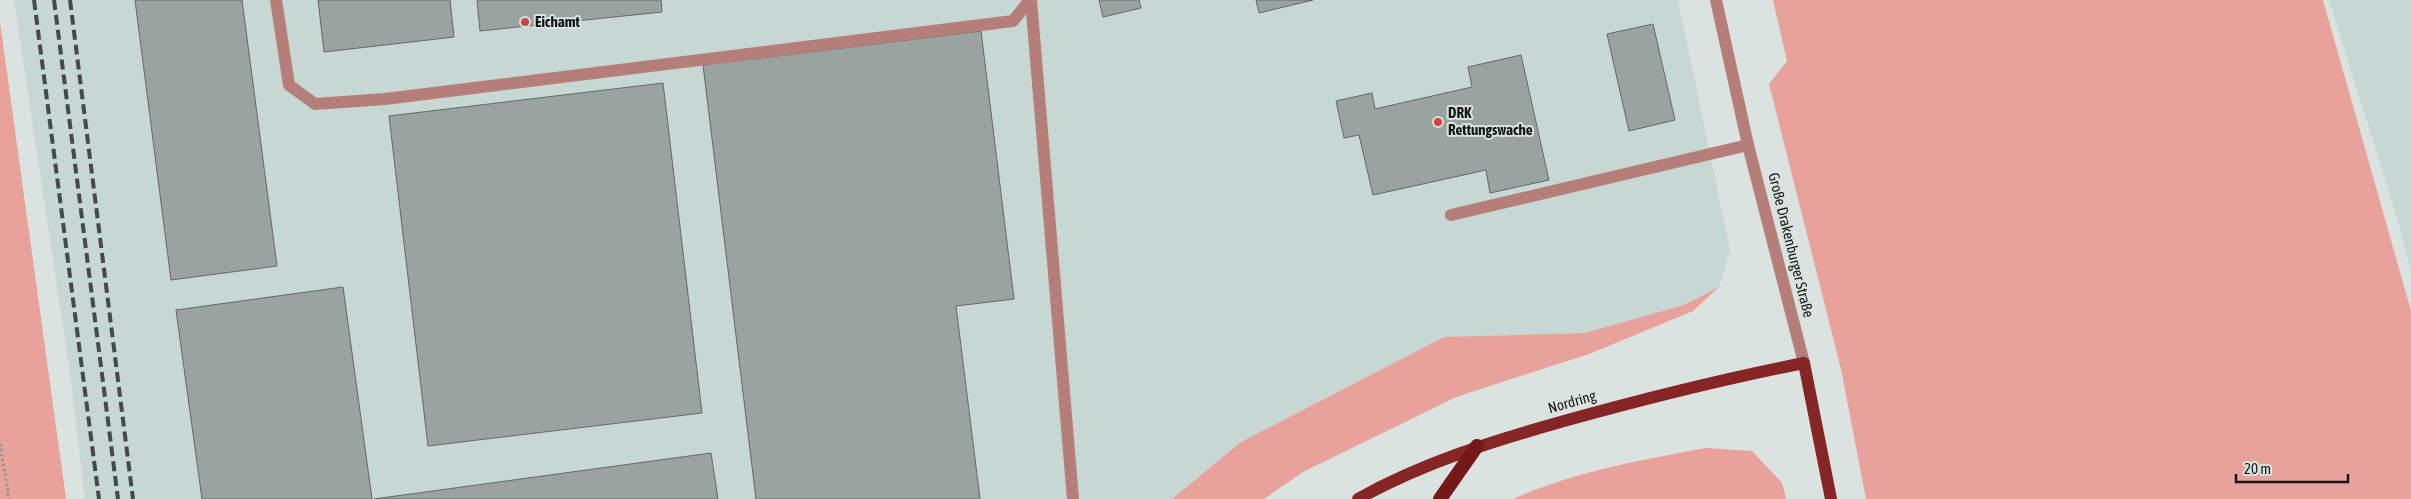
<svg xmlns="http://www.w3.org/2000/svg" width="2411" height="499" font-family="'Asap Condensed',sans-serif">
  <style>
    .built { fill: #c6d7d4 }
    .green { fill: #e8a19b }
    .building { fill: #9ba3a1; stroke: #616866 }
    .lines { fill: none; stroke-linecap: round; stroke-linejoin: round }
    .path { stroke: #919896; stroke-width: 3; stroke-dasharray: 2.5 2.5; stroke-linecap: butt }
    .service { stroke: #b57e79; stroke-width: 12 }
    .minor { stroke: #b57e79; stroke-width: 12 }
    .primary { stroke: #852525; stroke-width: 12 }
    .trunk { stroke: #76181a; stroke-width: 14 }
    .rail { stroke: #454948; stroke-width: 4; stroke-dasharray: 10 5; stroke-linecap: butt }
    .poi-dot { fill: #d04141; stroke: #dbe3e1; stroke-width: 2 }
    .labels { text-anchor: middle; stroke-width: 4; stroke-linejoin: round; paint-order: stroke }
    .poi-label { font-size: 15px; font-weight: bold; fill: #141716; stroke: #dbe3e1; text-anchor: start }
    .street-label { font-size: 15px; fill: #141716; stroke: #dbe3e1 }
  </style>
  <rect width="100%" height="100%" fill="#dbe3e1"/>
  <path class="built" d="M14,0H1678L1730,250L1719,287L1684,305L1585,333L1444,337L1241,442L1172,499H85L70,373Z
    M2329,0H2411V272L2397,218Z"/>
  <path class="green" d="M1773,0H2323L2411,311V499H1866L1841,369L1769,84L1787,61Z
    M0,22L66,499H0Z
    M1719,287L1693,311L1589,354L1456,397L1303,472L1264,499H1172L1241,442L1444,337L1585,333L1684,305Z
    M1706,448L1752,451L1782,483L1786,499H1513C1573,472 1641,460 1706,448Z"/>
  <path class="building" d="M135,0H242L277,266L171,280Z
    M318,0H450L454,37L324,52Z
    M477,0H661L662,12L480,31Z
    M1099,0H1139L1141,8L1103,17Z
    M1256,0H1313L1259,13Z
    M1653,24L1675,120L1629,131L1607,34Z
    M981,31L1014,299L956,306L980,499H756L703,65Z
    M1521,55L1549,180L1490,193L1486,170L1373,195L1359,135L1344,138L1336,101L1372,93L1375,109L1472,87L1468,67Z
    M663,83L702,413L428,446L389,116Z
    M343,287L372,499H202L176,310Z
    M711,453L718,499H374Z"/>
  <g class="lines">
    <path class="path" d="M0,444L9,499"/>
    <path class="service" d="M276,0L289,85L315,104L385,99L1013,21L1030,0
      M1031,0L1073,499
      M1451,215L1748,145"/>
    <path class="minor" d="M1716,0L1748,145L1804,363"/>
    <path class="primary" d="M1358,499C1422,463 1493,441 1564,421C1643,399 1723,379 1804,363L1831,499"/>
    <path class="trunk" d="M1440,499L1477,446"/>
    <path class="rail" d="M34,0L99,499
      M54,0L118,499
      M70,0L133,499"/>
  </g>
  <g class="poi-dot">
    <circle cx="525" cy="22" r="5"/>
    <circle cx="1438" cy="122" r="5"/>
  </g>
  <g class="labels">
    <g class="poi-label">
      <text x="535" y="27">Eichamt</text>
      <text x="1448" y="118">DRK<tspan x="1448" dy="17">Rettungswache</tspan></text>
    </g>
    <g class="street-label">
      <text transform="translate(1791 245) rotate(76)" y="5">Große Drakenburger Straße</text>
      <text transform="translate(1572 402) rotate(-16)" y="5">Nordring</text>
    </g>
  </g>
  <path d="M2236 474v8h112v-8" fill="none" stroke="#141716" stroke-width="2.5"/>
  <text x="2244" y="474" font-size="15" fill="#141716" stroke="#dbe3e1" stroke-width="4" paint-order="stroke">20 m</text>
</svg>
